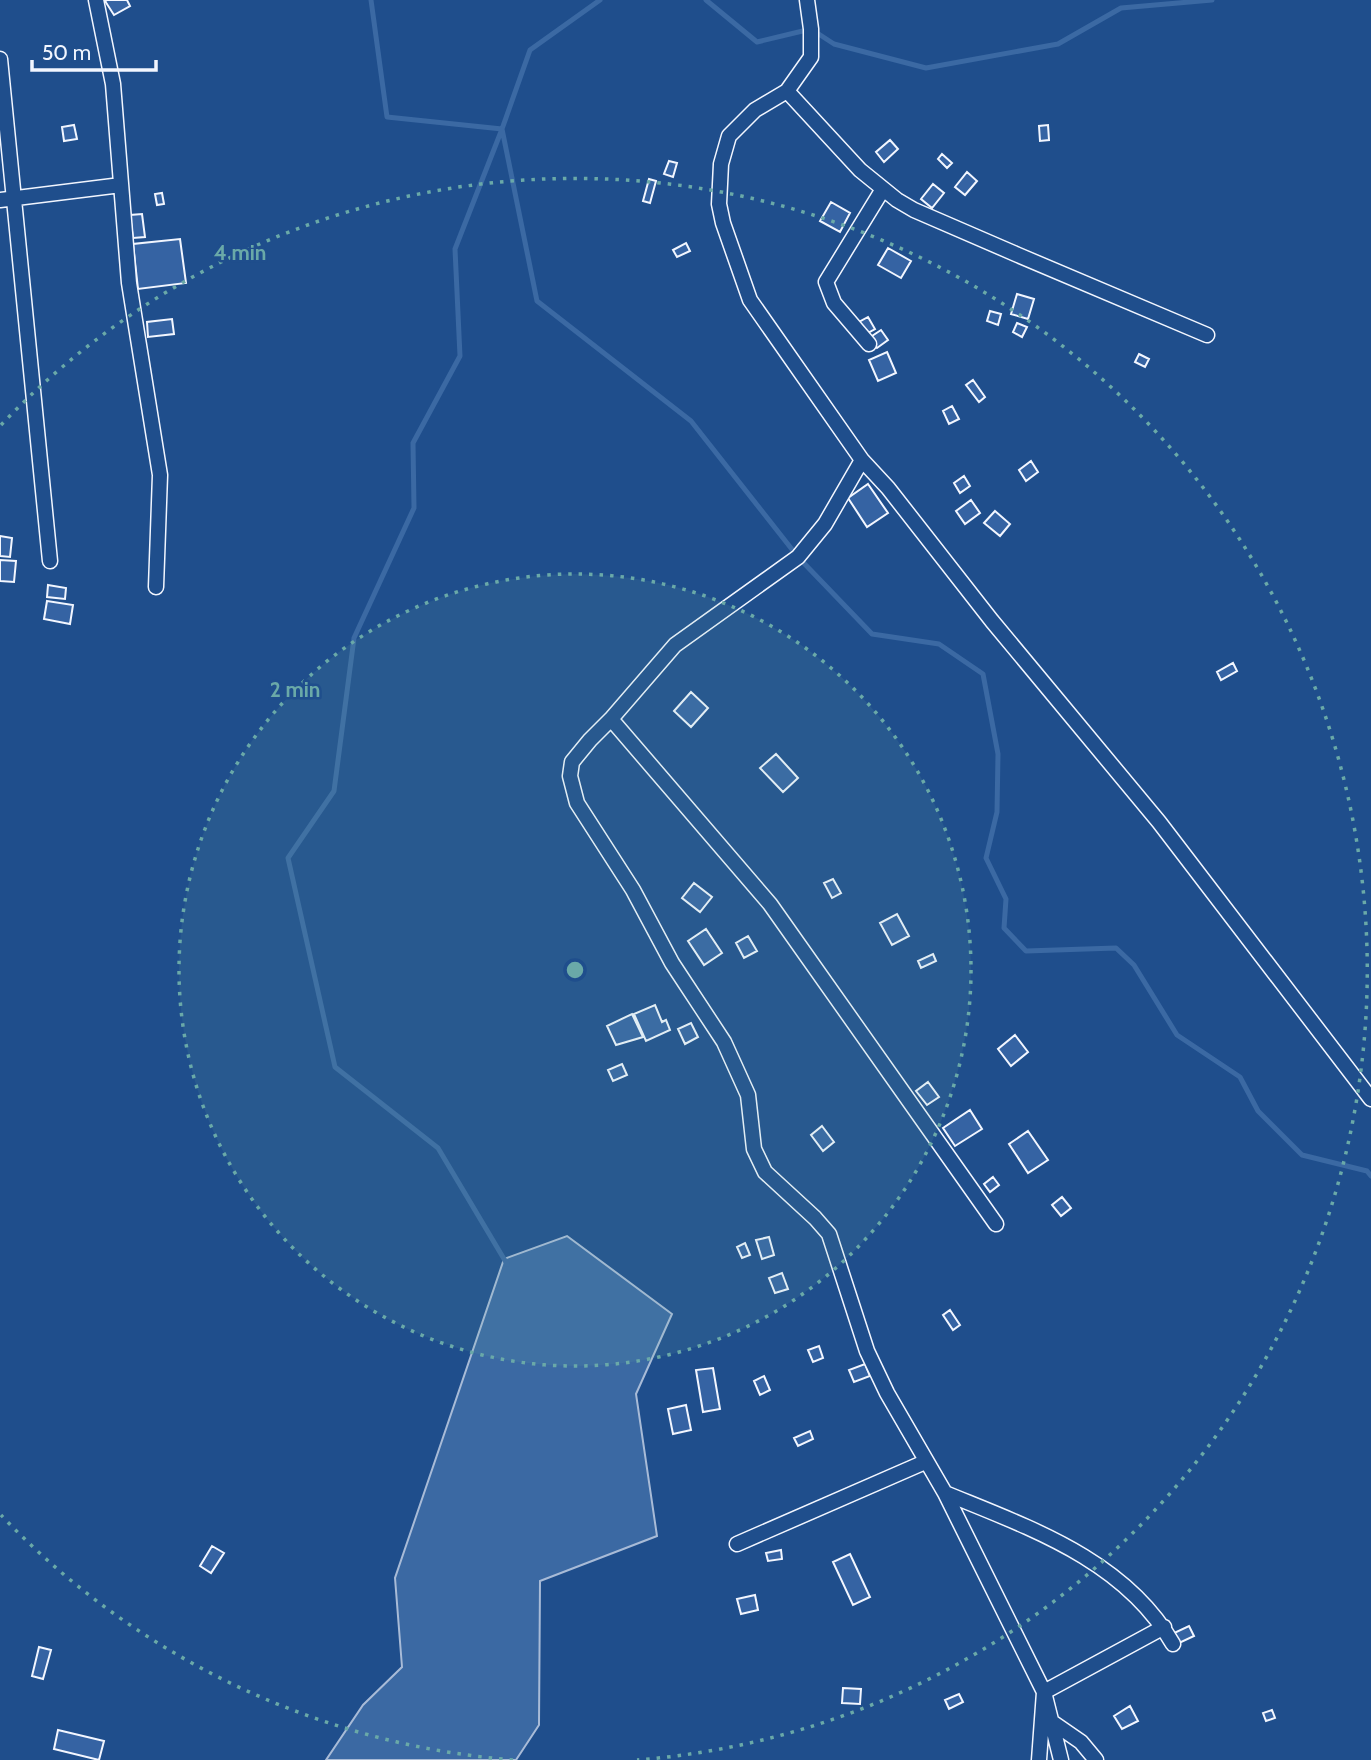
<svg xmlns="http://www.w3.org/2000/svg" width="1371" height="1760" font-family="Cabin,sans-serif">
  <style>
    .water { fill: #3b69a3; stroke: #a8bbd7; stroke-width: 2 }
    .lines { fill: none; stroke-linecap: round; stroke-linejoin: round }
    .stream { stroke: #3b69a3; stroke-width: 5 }
    .building { fill: #3563a3; stroke: #f2f6ff; stroke-width: 2 }
    .minor-casing { stroke: #f2f6ff; stroke-width: 17 }
    .minor { stroke: #1f4e8c; stroke-width: 14 }
    .ring { fill: none; stroke: #6aa9a8; stroke-width: 3.5; stroke-dasharray: 3.5 7 }
    .centre { fill: #6aa9a8; stroke: #1f4e8c; stroke-width: 3.5 }
    .ring-label { font-size: 21px; text-anchor: middle; font-weight: bold; fill: #6aa9a8; stroke: #1f4e8c; stroke-width: 5; stroke-linejoin: round; paint-order: stroke }
  </style>
  <rect width="100%" height="100%" fill="#1f4e8c"/>
  <path class="water" d="M567,1236L672,1314L636,1394L657,1536L540,1581L539,1725L516,1760H326L363,1705L402,1667L395,1578L504,1259Z"/>
  <g class="lines">
    <path class="stream" d="M371,0L387,117L502,129L537,301L691,421L798,557L872,634L939,644L983,674L998,754L997,812L986,858L1006,899L1004,928L1026,951L1116,948L1134,965L1177,1035L1240,1077L1258,1111L1302,1155L1367,1171L1371,1176
      M706,0L757,42L811,29L834,44L926,68L1058,44L1121,8L1212,0
      M507,1264L438,1148L335,1067L288,858L334,791L354,638L414,508L413,443L460,356L455,249L502,129L530,50L600,0"/>
  </g>
  <path class="building" d="M107,0H127L130,6L114,15L105,1Z
    M74,125L77,139L64,141L62,127Z
    M1048,125L1049,140L1040,141L1039,126Z
    M890,140L898,149L884,162L876,152Z
    M942,154L952,163L947,168L938,159Z
    M669,161L677,163L673,177L664,174Z
    M967,172L977,181L965,195L955,187Z
    M649,179L656,181L650,203L643,201Z
    M933,184L944,193L932,208L921,199Z
    M162,193L164,204L157,205L155,194Z
    M831,202L850,213L840,232L820,221Z
    M142,214L145,237L133,238L130,215Z
    M180,239L186,283L138,289L133,244Z
    M686,243L690,251L677,257L673,250Z
    M888,248L911,261L901,278L878,265Z
    M1017,294L1034,299L1028,319L1011,314Z
    M990,311L1001,314L998,325L987,321Z
    M868,317L875,329L866,334L859,322Z
    M172,319L174,334L148,337L147,322Z
    M1017,323L1027,327L1022,337L1013,332Z
    M881,330L888,340L877,348L869,338Z
    M887,352L896,373L878,381L869,360Z
    M1139,354L1149,359L1145,367L1135,362Z
    M973,380L985,397L979,402L966,385Z
    M952,406L959,419L949,424L943,411Z
    M1031,461L1038,472L1026,481L1019,470Z
    M964,476L970,486L960,493L954,483Z
    M868,484L888,513L867,527L848,498Z
    M971,500L980,513L965,524L956,511Z
    M995,511L1010,524L1000,536L984,523Z
    M0,536L12,538L10,557L0,556Z
    M0,560L16,561L14,582L0,581Z
    M48,585L66,588L65,599L47,597Z
    M47,601L73,605L70,624L44,619Z
    M1233,663L1237,671L1221,680L1217,672Z
    M691,692L708,708L691,727L674,711Z
    M776,754L798,778L783,792L760,768Z
    M833,879L841,893L832,898L824,883Z
    M694,883L712,897L700,912L682,898Z
    M897,914L909,936L892,945L880,923Z
    M706,929L722,953L704,965L688,941Z
    M748,936L757,951L744,958L736,943Z
    M933,954L936,961L921,968L918,961Z
    M655,1005L662,1022L666,1020L670,1030L646,1041L634,1014Z
    M632,1014L643,1037L616,1045L607,1026Z
    M691,1023L698,1037L685,1044L678,1029Z
    M1015,1035L1028,1052L1011,1066L998,1049Z
    M622,1064L627,1075L613,1081L608,1070Z
    M928,1082L939,1097L927,1105L916,1091Z
    M970,1110L982,1129L955,1146L943,1128Z
    M822,1126L834,1142L823,1151L811,1135Z
    M1028,1131L1048,1160L1028,1173L1009,1144Z
    M993,1177L999,1185L990,1192L984,1184Z
    M1062,1197L1071,1208L1061,1216L1052,1205Z
    M769,1237L774,1255L762,1259L756,1240Z
    M745,1243L750,1255L742,1258L737,1247Z
    M782,1273L788,1289L775,1293L769,1278Z
    M950,1310L960,1325L953,1330L943,1315Z
    M819,1346L823,1358L813,1362L808,1350Z
    M865,1364L870,1376L854,1382L849,1370Z
    M713,1368L720,1409L703,1412L696,1370Z
    M764,1376L770,1390L760,1395L754,1381Z
    M686,1405L691,1430L673,1434L668,1409Z
    M810,1431L813,1439L798,1446L794,1438Z
    M212,1546L224,1553L211,1573L200,1566Z
    M781,1550L782,1559L768,1561L766,1553Z
    M850,1554L870,1597L853,1605L833,1562Z
    M755,1595L758,1610L741,1614L737,1599Z
    M1189,1626L1194,1636L1177,1644L1172,1634Z
    M39,1647L51,1650L43,1679L32,1676Z
    M843,1688L861,1689L860,1704L842,1703Z
    M959,1694L963,1702L949,1709L945,1700Z
    M1130,1706L1138,1721L1122,1729L1114,1716Z
    M1272,1710L1275,1718L1266,1721L1263,1713Z
    M58,1730L104,1741L99,1760L54,1749Z"/>
  <g class="lines">
    <g class="minor-casing">
      <path id="minor" d="M96,0L113,84L129,283L160,475L156,587
        M807,0L811,29V57L787,91L755,110L729,136L721,164L719,204L723,223L750,300L862,460L825,524L798,557L675,645L611,719L590,740L572,762L570,776L577,803L633,890L672,963L724,1042L748,1095L754,1149L765,1172L815,1218L829,1234L867,1351L887,1393L945,1493L1044,1692L1061,1760
        M0,59L50,561
        M787,91L860,170L897,200L914,210L1018,255L1207,335
        M0,200L121,185
        M869,344L834,303L826,282L883,189
        M862,460L888,488L992,621L1159,822L1371,1099
        M611,719L770,904L996,1224
        M945,1493C1030,1528 1125,1560 1173,1644
        M737,1544L925,1462
        M1052,1722L1081,1742L1096,1760
        M1039,1760L1044,1692L1164,1627"/>
    </g>
    <use href="#minor" class="minor"/>
  </g>
  <circle cx="575" cy="970" r="396" fill="#6aa9a8" fill-opacity=".12"/>
  <g class="ring">
    <circle cx="575" cy="970" r="396"/>
    <path d="M513 1760A792 792 0 0 1 1 1515M1 425A792 792 0 1 1 637 1760"/>
  </g>
  <circle cx="575" cy="970" r="10" class="centre"/>
  <g class="ring-label">
    <text x="240" y="260">4 min</text>
    <text x="295" y="697">2 min</text>
  </g>
  <path d="M32 60v10h124v-10" fill="none" stroke="#f2f6ff" stroke-width="3.5"/>
  <text x="42" y="60" font-size="21" fill="#f2f6ff" stroke="#1f4e8c" stroke-width="5" paint-order="stroke">50 m</text>
</svg>
